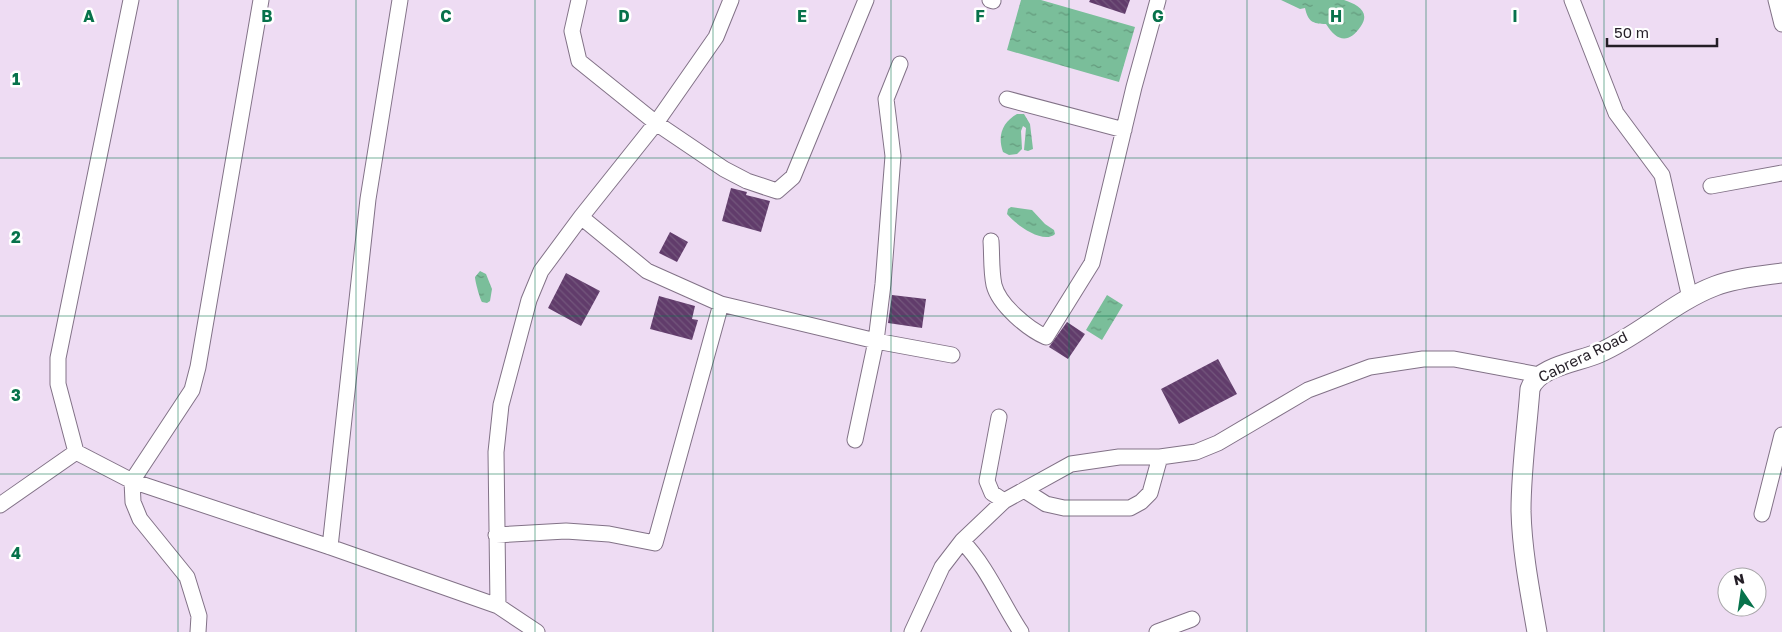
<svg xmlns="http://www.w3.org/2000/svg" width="1782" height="632" font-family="'Golos Text',sans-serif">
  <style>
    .water { fill: url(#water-ripples) }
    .building { fill: url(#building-back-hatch) }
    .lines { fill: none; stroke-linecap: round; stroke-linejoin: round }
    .minor-casing { stroke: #827287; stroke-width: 17 }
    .major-casing { stroke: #827287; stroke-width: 21 }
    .minor { stroke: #fff; stroke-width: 15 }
    .major { stroke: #fff; stroke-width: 19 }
    .grid { fill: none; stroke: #07724b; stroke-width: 1; stroke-opacity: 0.55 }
    .labels { text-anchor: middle; stroke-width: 5; stroke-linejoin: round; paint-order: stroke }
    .street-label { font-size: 15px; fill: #241e26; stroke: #fff }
    .grid-label { font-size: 16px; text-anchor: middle; font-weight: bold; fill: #07724b; stroke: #fff; stroke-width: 5; stroke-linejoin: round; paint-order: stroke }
  </style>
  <defs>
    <pattern id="water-ripples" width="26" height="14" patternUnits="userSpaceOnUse" patternTransform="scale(1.25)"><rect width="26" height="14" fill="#7abe9a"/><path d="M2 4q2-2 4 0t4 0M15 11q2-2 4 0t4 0" fill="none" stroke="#649a7d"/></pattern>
    <pattern id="building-back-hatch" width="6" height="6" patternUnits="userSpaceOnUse" patternTransform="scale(1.25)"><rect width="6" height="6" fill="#613c6b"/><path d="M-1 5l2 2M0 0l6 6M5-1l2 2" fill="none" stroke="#73567c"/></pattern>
  </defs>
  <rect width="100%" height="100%" fill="#eedcf3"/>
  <path class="water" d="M1021,0H1041L1135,27L1119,82L1007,50Z
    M1281,0C1296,0 1310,0 1325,0C1331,0 1338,0 1344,0C1356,4 1371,11 1361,26C1349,44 1337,42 1326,24C1312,24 1308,21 1305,8L1300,9Z
    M1017,114H1024L1030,124L1033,149L1028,151L1024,150L1026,128L1023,126L1021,131L1022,149L1017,154L1009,155L1003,152C997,135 1003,122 1017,114Z
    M1011,207L1032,210L1045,224L1054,230L1055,234C1043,245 1015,224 1007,214L1008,209Z
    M480,271L486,274L492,289L490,301L487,303L482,302C480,299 475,281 475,277Z
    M1107,295L1123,305L1102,340L1086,330Z"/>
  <path class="building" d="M1090,0H1130L1125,14L1089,2Z
    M731,188L747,192L746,195L770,201L761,232L722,221Z
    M670,232L688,242L677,262L659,253Z
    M566,273L600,291L581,326L548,308Z
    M892,295L926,299L922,328L888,323Z
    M659,296L695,306L692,319L698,320L692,340L650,329Z
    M1067,322L1085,334L1068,359L1049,347Z
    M1218,359L1237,394L1179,424L1161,389Z"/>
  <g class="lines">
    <g class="minor-casing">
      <path id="minor" d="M131,0L58,358V384L76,452L132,481L330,547L498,606L537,632
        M579,0L572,31L579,61L656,123L724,169L747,181L777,191L793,177L866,0
        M990,0L993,1
        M1572,0L1616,113L1662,175L1690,298
        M1776,0L1782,24
        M1007,99L1124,130
        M1711,186L1782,173
        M581,217L647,271L721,304L876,341L952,355
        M991,241C992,255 991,271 994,285C999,305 1028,329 1046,337L1092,263L1134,87L1158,0
        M999,417L987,481L992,493L1004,501
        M855,440L876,341L883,284L893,156L886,99L900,64
        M1024,490L1046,504L1064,508H1130L1141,502L1150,493L1160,457
        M0,505L76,452
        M1762,514L1782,435
        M496,535L566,531L609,534L655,543L721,304
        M962,541C988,568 1001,602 1021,632
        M330,547L368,199L400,0
        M498,606L496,452L501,405L529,300L541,271L581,217L656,123L716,37L731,0
        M198,632L199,616L187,577L140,519L133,502L132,481L192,390L198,367L261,0
        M912,632L942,567L962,541L1004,501L1071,464L1119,457H1160L1196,452L1218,443L1308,390L1370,367L1423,359H1454L1540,375
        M1157,632L1192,619"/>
    </g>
    <g class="major-casing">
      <path id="major" d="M1537,632C1530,592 1522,551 1521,511C1521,470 1527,429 1530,389C1538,366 1579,362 1599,353C1639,336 1673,302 1715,286C1736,278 1760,276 1782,273"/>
    </g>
    <use href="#minor" class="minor"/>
    <use href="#major" class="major"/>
  </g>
  <path class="grid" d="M178,0V632M356,0V632M535,0V632M713,0V632M891,0V632M1069,0V632M1247,0V632M1426,0V632M1604,0V632M0,158H1782M0,316H1782M0,474H1782"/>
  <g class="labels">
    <g class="street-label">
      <text transform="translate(1583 357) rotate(-26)" y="5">Cabrera Road</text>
    </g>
  </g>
  <g class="grid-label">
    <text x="89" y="22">A</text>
    <text x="267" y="22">B</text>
    <text x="446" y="22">C</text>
    <text x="624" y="22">D</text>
    <text x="802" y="22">E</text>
    <text x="980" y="22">F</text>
    <text x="1158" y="22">G</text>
    <text x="1336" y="22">H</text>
    <text x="1515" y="22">I</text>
    <text x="16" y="85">1</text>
    <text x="16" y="243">2</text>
    <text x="16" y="401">3</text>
    <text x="16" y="559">4</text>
  </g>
  <g transform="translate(1742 592) rotate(347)"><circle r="24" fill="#ffffff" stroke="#a7a5a8"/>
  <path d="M0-4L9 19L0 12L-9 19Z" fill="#07724b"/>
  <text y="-8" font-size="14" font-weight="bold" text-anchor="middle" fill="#241e26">N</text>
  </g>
  <path d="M1607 38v8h110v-8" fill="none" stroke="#241e26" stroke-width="2.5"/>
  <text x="1614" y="38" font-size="15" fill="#241e26" stroke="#ffffff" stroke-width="4" paint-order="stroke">50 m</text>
</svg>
